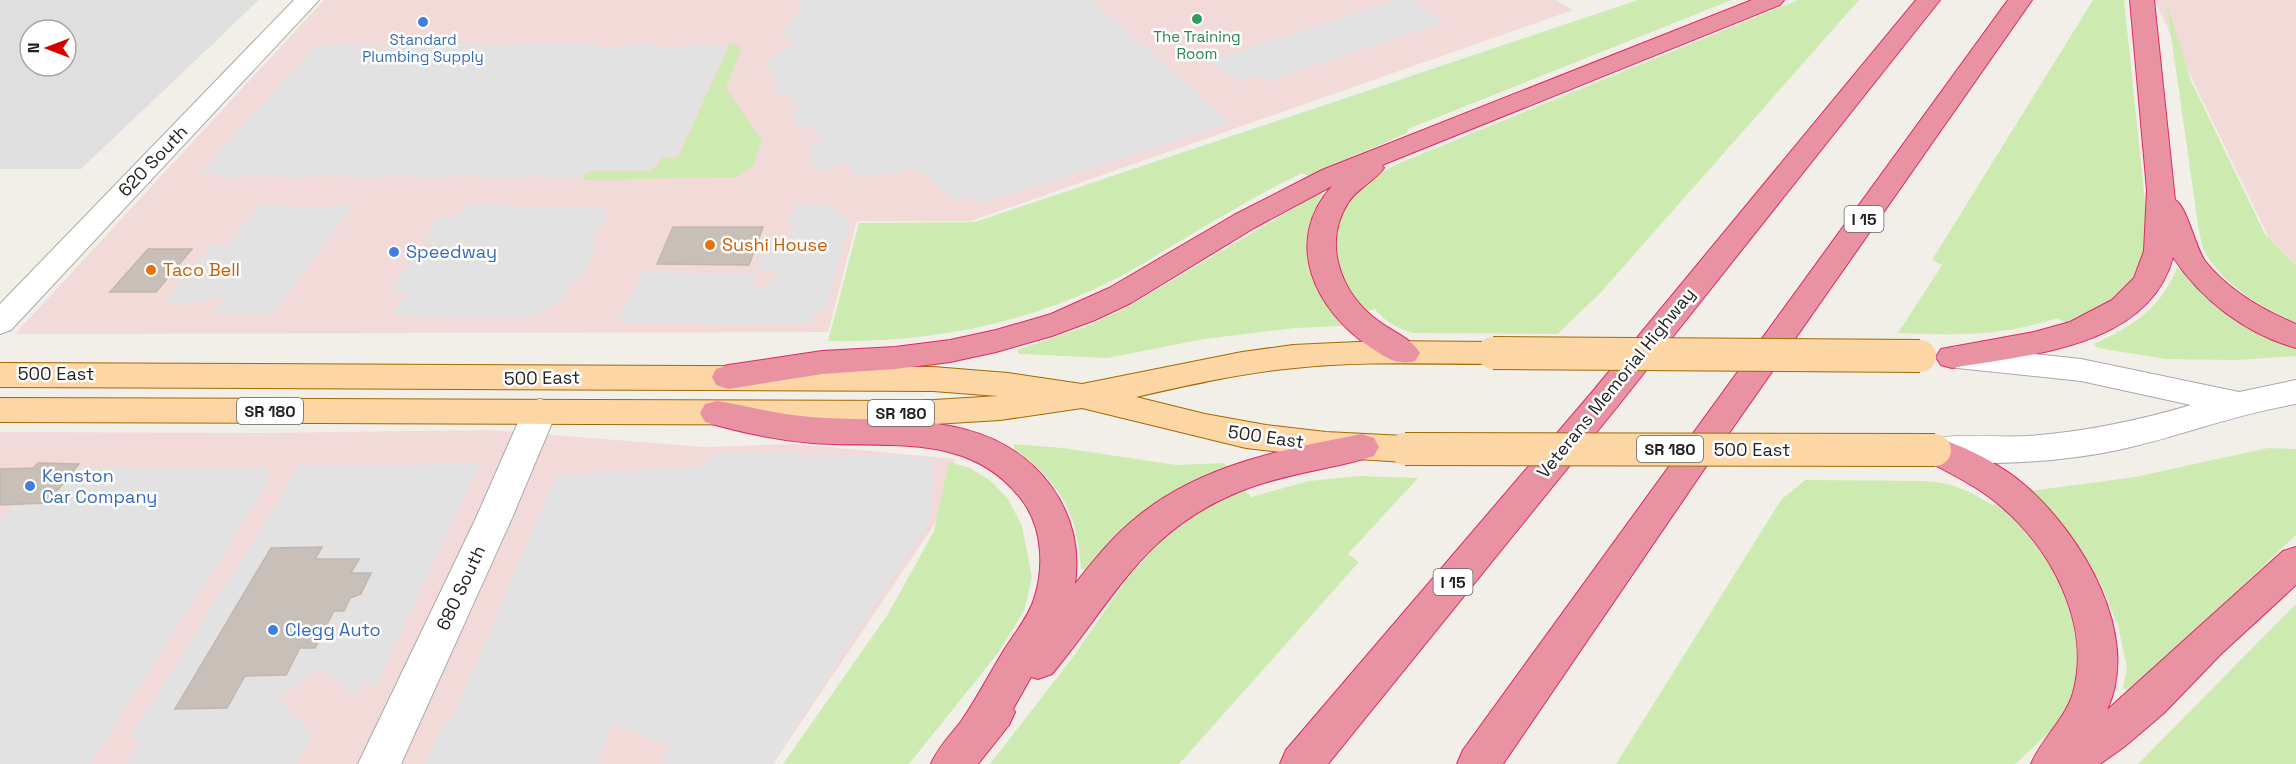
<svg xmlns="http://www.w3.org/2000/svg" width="2296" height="764" font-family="'Space Grotesk',sans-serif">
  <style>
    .residential { fill: #e0dfdf; fill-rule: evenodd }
    .commercial { fill: #f2dad9 }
    .grass { fill: #cdebb0 }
    .parking { fill: #e2e2e2 }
    .building { fill: #c7bfb8; stroke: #c4b6ab; stroke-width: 1.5 }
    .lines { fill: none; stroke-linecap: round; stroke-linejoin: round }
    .minor-casing { stroke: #a9a9a9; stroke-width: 2 }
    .major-casing { stroke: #a06b00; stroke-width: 2 }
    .highway-casing { stroke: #dc2a67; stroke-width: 2 }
    .minor { fill: #fff; fill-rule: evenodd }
    .major { fill: #fcd6a4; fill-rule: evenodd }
    .highway { fill: #e892a2; fill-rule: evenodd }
    .major-bridge-casing { stroke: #a06b00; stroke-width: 34; stroke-linecap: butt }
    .major-bridge { stroke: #fcd6a4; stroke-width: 32 }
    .leisure-dot { fill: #2e9e5b; stroke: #fff; stroke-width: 2 }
    .shop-dot { fill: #3f7fe0; stroke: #fff; stroke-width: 2 }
    .food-dot { fill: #e8710a; stroke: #fff; stroke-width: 2 }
    .labels { text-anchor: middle; stroke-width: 5; stroke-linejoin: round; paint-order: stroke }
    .far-leisure-label { font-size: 15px; fill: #27864d; stroke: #fff }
    .far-shop-label { font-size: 15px; fill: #366cbe; stroke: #fff }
    .shield { fill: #fff; stroke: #646464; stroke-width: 1.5 }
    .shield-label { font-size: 16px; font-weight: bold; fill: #222 }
    .street-label { font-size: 18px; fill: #222; stroke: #fff }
    .food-label { font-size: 18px; fill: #c56008; stroke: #fff; text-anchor: start }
    .shop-label { font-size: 18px; fill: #366cbe; stroke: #fff; text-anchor: start }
  </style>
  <rect width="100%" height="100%" fill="#f2efe9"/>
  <path class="residential" d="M0,0H259L81,169H0ZM30,30H66V66H30Z"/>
  <path class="commercial" d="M324,0H1556L1573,10L971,221H857L828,332L15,334Z
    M2154,0H2296V264L2269,238Z
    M489,430L705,447L795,444L955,459L942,513L773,764H0V432L265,433Z"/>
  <path class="grass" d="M1638,0H1732L1408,129L1407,133L1308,176L1302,173C1261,193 1221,216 1182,240C1161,252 1141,266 1119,277C1028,324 930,343 828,341L859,223L975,222Z
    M1798,0H1859L1601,292L1558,334L1413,333C1397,328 1385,322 1375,309L1365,312C1354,299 1344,286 1338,269C1328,240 1340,201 1365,182C1375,175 1387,170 1397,164Z
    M2093,0H2124L2149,239L2142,267L2117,299L2069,324L2057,318C2004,336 1953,336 1898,333L1942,265L1932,260Z
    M2166,0L2191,81L2265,234L2296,265V324C2262,306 2224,287 2205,252C2201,245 2200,234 2198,225Z
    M730,44L737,45L741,49L726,88L762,141L753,166L736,177L583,180L585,174L591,171H650L657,166L661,158L678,157Z
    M1321,192L1323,193C1292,248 1307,279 1342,326L1295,328L1204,339L1107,358L1019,354L1017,350L1085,327L1124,309Z
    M2177,268L2183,269L2296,346V356L2238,360L2165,359L2098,348L2093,344C2131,328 2161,308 2177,268Z
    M1014,444L1063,448L1176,465L1223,463L1228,466L1190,483L1159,501L1085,570L1081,569C1077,511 1060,483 1014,448Z
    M2268,448L2296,449V535L2131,692L2123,688L2127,668L2118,626L2101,584L2072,537L2031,491L2135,477Z
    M949,462L970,468L991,481L1008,499L1022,526L1032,577L1024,611L998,653L909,764H783L888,614L934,531Z
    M1359,476L1418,478L1348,554L1359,562L1179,764H990L1070,661L1129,576L1170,531L1205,509L1244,490L1251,497L1309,481Z
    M1805,480L1925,481C1951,482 1970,491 1992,505L2005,503C2043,549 2076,587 2078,650C2079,666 2078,685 2073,700C2067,719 2030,750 2015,764H1616L1781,500Z
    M2296,604V764H2138Z"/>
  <path class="parking" d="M798,0H1092L1231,123L977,205L969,196L954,200L936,186L928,176L911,168L897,174L852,175L853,170L846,162L818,172L811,162L810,146L821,141L811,127L806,125L798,126L791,115L797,113L799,109L788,95L777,96L772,86L779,81L768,68L763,67L779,50L793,47L782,32L795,17L801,15L797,9L803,7Z
    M1395,0H1412L1444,22L1266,81L1258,74L1245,81L1218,70L1210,61Z
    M333,43H359L361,46H386L393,43H477L476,46H510L514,43H594L597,47H625L628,44H653L656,47H681L687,44L728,46L676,156L659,157L650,169L589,170L583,173L580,177L551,178L547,176L484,178L481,175L449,176L444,178H416L413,175L349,178V175H317L310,178L251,175L243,178L215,177L217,174L215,173H199L314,47L329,46Z
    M469,203L507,204L510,207L602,208L608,212L591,244L597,247L582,274L575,278L564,300L527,318L392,316L407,292H390L413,258H430L439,245L421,244L439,217H457Z
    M795,204L831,206L850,223L825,311H814L811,324L623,323L619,319L643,272L758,274L753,288H764L780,271L757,270L768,239L789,238L792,234L795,225L787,223Z
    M334,205H353L273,314L212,313L225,297L183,304L163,303L211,245L227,244L260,206L328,207Z
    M711,453L916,456L935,462L930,521L771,764H663L669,745L612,724L599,764H425L443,725L455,713L556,475L706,466Z
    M480,464L376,685L362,684L352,696L322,668L278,699L313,735L296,764H125L140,740H128L300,466Z
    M76,468H267L269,482L90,764H0V521L14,504L47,503Z"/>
  <path class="building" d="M673,227H763L749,265L657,264Z
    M148,249H192L156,292H110Z
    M38,463L79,464L47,503L0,505V469L33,468Z
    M322,547L315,559H359L351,573H371L361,594L350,598L344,611H334L315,648H300L286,675L245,676L227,708L175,709L271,548Z"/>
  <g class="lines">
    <g class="minor-casing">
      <path id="minor" d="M294,0H319L11,330L0,334V304Z
        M1957,346L2081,359L2239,392L2296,380V404C2235,414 2178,437 2118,450C2058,463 1996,464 1935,463L1923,459L1918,450L1923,441C1952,432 1997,438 2028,436C2084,432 2137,421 2191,405L2081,381L1957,368L1946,365L1941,357L1946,349Z
        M540,399L552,402L557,411L512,518L401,764H358L476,518L523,411L528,402Z"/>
    </g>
    <g class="major-casing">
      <path id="major" d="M1379,341L1493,342L1504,345L1509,353L1504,361L1493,364C1427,364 1361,361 1295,368C1241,373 1189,385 1136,397L1205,414L1266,425L1326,432L1405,436L1417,440L1422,449L1417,458L1405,462L1326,457L1246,448L1082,408L1000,420L918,425L0,422V398L918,401L998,396L933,391L0,387V363L933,367L1008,373L1082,384L1242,352L1293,345Z"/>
    </g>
    <g class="highway-casing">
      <path id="highway" d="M1752,0H1784L1780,5L1382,165L1384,168C1374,182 1357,188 1348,203C1322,244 1341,293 1377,320C1391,331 1411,338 1420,353L1415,361C1397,366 1385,357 1370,347C1315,310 1282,242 1332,186L1254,228L1131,303L1095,320L1052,336L996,352L950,362L895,369L822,374L728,389L716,385L712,377L716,369L728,365L822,351L895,347L950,340L996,330L1051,314L1109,288L1234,215L1322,170Z
        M1916,0H1940L1617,407L1328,764H1280L1286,750L1593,391Z
        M2008,0H2032L1720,446L1503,764H1457L1463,750Z
        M2130,0H2154L2175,200C2187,206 2195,247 2205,261C2228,290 2263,310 2296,324V348C2246,334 2201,300 2173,257C2149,348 2027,355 1952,368L1941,365L1936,357L1941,349L2034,332L2070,322L2112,300L2134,278L2144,251L2147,190Z
        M717,401C748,406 779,415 811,417C897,424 992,407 1051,486C1072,515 1080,549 1075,584C1094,560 1113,536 1137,517C1200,465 1284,449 1362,434L1374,438L1379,447L1374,456C1332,469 1288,473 1246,489C1144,528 1117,596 1052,674L1038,679L1031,677L1013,709L1015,712L1009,725L978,764H931C938,747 951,735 962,720C977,698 990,673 1004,650C1014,634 1028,618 1034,599C1044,569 1043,530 1024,503C972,430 889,449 812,443C777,440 739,432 705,422L700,413L705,404Z
        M1935,437C1967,447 2002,465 2027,487C2082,536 2142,635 2107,710L2283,551L2296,547V585L2221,654L2164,713L2124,747L2100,764H2031C2041,740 2065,719 2073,693C2092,624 2051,547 1997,503C1975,485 1948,472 1923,459L1918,450L1923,441Z"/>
    </g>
    <use href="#minor" class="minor"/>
    <use href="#major" class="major"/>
    <use href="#highway" class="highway"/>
    <g class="major-bridge-casing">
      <path id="major-bridge" d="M1493,353L1920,356
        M1405,449L1935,450"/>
    </g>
    <use href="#major-bridge" class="major-bridge"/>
  </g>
  <circle class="leisure-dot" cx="1197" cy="19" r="6"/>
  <g class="shop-dot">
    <circle cx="423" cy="22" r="6"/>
    <circle cx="394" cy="252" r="6"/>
    <circle cx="30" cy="486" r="6"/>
    <circle cx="273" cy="630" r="6"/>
  </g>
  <g class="food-dot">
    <circle cx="710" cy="245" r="6"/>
    <circle cx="151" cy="270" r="6"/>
  </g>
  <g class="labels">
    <g class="far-leisure-label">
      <text x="1197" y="42">The Training<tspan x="1197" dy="17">Room</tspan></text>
    </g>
    <g class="far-shop-label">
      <text x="423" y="45">Standard<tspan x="423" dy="17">Plumbing Supply</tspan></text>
    </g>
    <g class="shield">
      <rect x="1844.5" y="206" width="39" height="26" rx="4.5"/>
      <rect x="237" y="398" width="66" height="26" rx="4.5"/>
      <rect x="868" y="400" width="66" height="26" rx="4.5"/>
      <rect x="1637" y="436" width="66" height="26" rx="4.5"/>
      <rect x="1433.5" y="569" width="39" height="26" rx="4.5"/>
    </g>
    <g class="shield-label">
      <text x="1864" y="225">I 15</text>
      <text x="270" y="417">SR 180</text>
      <text x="901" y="419">SR 180</text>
      <text x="1670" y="455">SR 180</text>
      <text x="1453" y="588">I 15</text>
    </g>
    <g class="street-label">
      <text transform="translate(153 161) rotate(-46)" y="6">620 South</text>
      <text x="56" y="380">500 East</text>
      <text transform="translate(542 378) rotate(-1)" y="6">500 East</text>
      <text transform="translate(1616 383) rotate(-51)" y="6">Veterans Memorial Highway</text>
      <text transform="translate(1266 437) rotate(8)" y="6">500 East</text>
      <text x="1752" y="456">500 East</text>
      <text transform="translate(461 588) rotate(-65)" y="6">680 South</text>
    </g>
    <g class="food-label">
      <text x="722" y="251">Sushi House</text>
      <text x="163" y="276">Taco Bell</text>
    </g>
    <g class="shop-label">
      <text x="406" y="258">Speedway</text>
      <text x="42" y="482">Kenston<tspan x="42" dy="21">Car Company</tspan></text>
      <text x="285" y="636">Clegg Auto</text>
    </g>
  </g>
  <g transform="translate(48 48) rotate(270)"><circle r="28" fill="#ffffff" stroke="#a7a7a7" stroke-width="1.5"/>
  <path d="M0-4.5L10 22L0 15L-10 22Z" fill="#d40000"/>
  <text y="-9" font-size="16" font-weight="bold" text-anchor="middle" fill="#222222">N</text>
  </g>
</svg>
